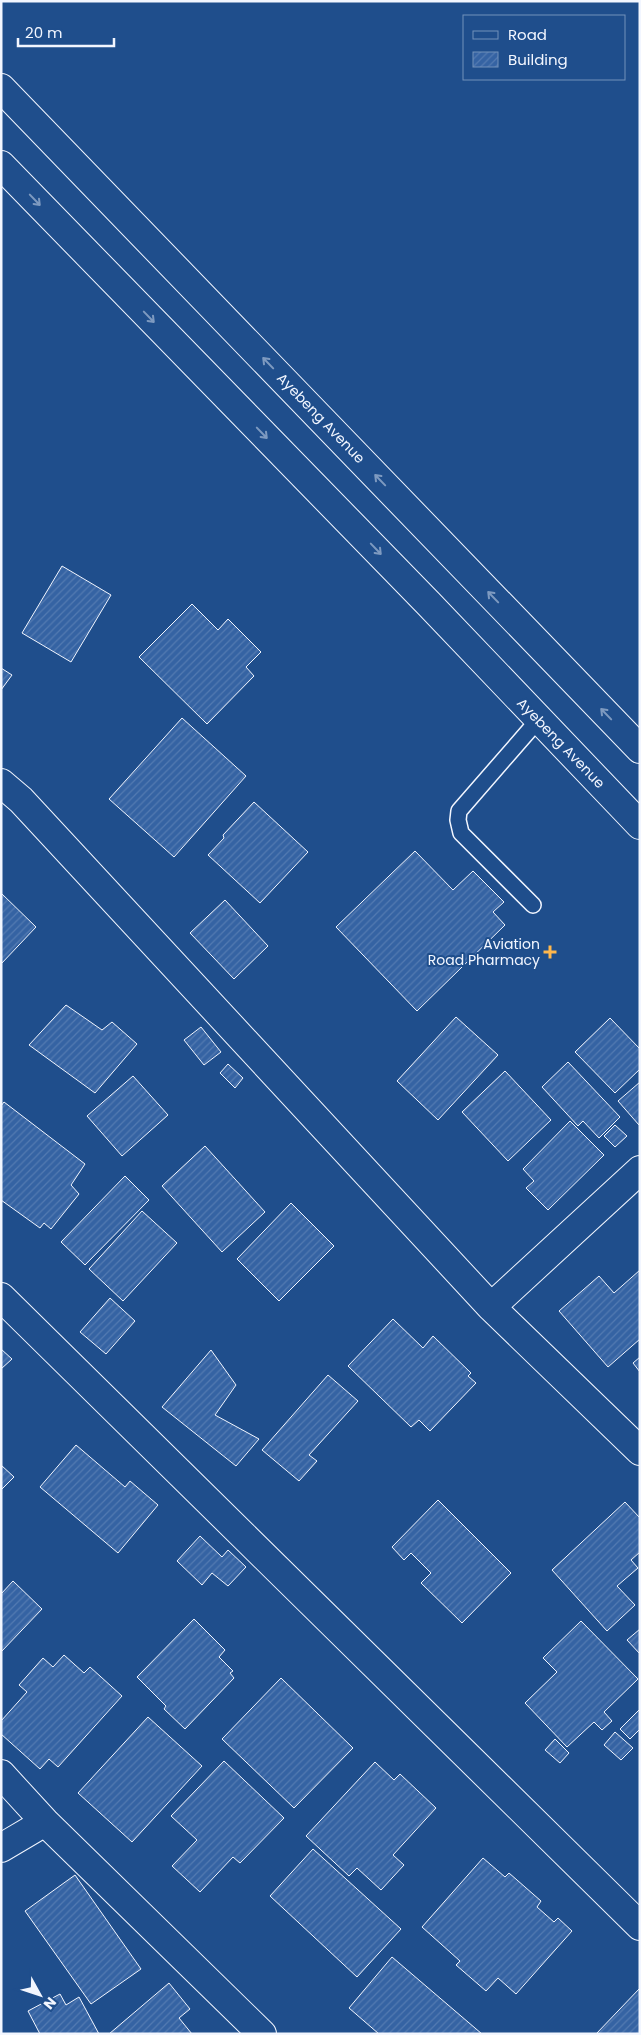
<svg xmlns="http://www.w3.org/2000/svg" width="641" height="2035" font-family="Poppins,sans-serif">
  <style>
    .building { fill: url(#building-hatch); stroke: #f2f6ff }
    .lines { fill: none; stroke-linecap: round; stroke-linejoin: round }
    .lane-casing { stroke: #f2f6ff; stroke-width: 18 }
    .street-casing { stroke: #f2f6ff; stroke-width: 30 }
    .secondary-casing { stroke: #f2f6ff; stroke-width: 30 }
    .lane { stroke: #1f4e8c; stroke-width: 15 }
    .street { stroke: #1f4e8c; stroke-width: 28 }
    .secondary { stroke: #1f4e8c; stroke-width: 28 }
    .oneway { stroke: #7e9ac0 }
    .poi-dot { fill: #ffb74d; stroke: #1f4e8c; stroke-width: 2 }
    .labels { text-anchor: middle; stroke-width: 4; stroke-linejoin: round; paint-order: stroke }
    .street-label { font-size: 14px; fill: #f2f6ff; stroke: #1f4e8c }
    .poi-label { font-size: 14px; fill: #f2f6ff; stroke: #1f4e8c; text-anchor: end }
  </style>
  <defs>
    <pattern id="building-hatch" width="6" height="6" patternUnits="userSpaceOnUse" patternTransform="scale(1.25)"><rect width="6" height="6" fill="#3563a3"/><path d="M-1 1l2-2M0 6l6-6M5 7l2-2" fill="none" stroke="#537ab1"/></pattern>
  </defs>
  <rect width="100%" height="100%" fill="#1f4e8c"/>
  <path class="building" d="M62,566L111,595L71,662L22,633Z
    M192,604L218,630L228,619L261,652L246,667L254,676L207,724L139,657Z
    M1,668L12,675L1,690Z
    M182,718L246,776L174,857L109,799Z
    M254,802L308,852L260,903L208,855L224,838L223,835Z
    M415,851L453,890L473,871L504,902L493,912L505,925L417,1011L336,927Z
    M1,893L36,927L1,964Z
    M225,900L268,946L234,979L190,933Z
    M66,1005L102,1030L112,1022L137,1044L95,1093L29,1045Z
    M456,1017L498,1055L438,1120L397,1081Z
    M610,1018L640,1049V1069L615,1093L575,1052Z
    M201,1027L221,1052L204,1065L184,1040Z
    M568,1062L620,1117L599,1138L583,1121L578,1126L542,1087Z
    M228,1064L243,1078L235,1088L220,1073Z
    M505,1071L551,1120L508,1161L462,1112Z
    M133,1076L168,1115L122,1156L87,1116Z
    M640,1082V1125H639L618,1101Z
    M4,1102L85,1164L71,1185L79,1194L51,1229L44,1223L40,1228L1,1200V1106Z
    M570,1121L604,1155L548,1210L526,1188L534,1181L523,1169Z
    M615,1125L627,1136L615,1147L604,1136Z
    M205,1146L265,1212L222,1252L162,1186Z
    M125,1176L149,1200L85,1265L61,1242Z
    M291,1203L334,1246L279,1301L237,1259Z
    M142,1211L177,1243L123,1301L89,1269Z
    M640,1270V1339L608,1367L559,1311L599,1276L614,1293Z
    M110,1298L135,1321L106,1354L80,1332Z
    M393,1319L423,1348L433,1336L471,1373L468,1376L476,1383L430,1431L419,1420L411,1427L348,1366Z
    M1,1349L12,1359L1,1369Z
    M211,1350L236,1385L215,1415L259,1439L236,1466L162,1407Z
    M640,1357V1372L633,1363Z
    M328,1375L358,1401L309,1455L317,1461L299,1481L262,1450Z
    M76,1445L125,1487L130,1481L158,1505L118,1553L40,1487Z
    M1,1465L14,1477L1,1490Z
    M438,1500L511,1573L462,1623L421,1583L431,1573L411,1553L404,1560L392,1547Z
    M625,1502L640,1518V1552L631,1560L638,1568L617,1586L635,1605L607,1631L552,1570Z
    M200,1536L222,1557L228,1550L246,1567L228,1586L212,1573L202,1585L177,1561Z
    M13,1581L42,1609L1,1652V1594Z
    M194,1619L225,1650L219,1657L233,1671L230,1673L234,1678L185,1729L164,1709L166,1706L137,1677Z
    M581,1621L638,1679L604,1712L612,1721L602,1730L594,1722L567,1747L525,1703L557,1672L543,1658Z
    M640,1629V1654L627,1640Z
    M64,1655L84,1673L90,1667L122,1696L58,1767L49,1759L40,1769L1,1734V1721L27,1692L19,1685L43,1658L53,1667Z
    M281,1678L353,1748L294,1808L222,1739Z
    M640,1709V1729L630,1739L620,1729Z
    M148,1717L202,1766L132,1842L78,1793Z
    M615,1732L633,1748L621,1760L604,1745Z
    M555,1739L569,1753L560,1763L545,1750Z
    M224,1761L284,1818L240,1863L233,1857L200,1892L172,1866L197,1840L171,1816Z
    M375,1762L394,1780L400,1774L436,1808L393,1855L404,1865L381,1890L357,1868L349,1876L306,1836Z
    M313,1849L401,1929L357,1977L270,1896Z
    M483,1858L505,1877L509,1873L541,1901L537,1907L554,1922L558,1918L572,1931L516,1994L498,1978L486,1991L456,1965L460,1961L422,1927Z
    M75,1875L141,1969L91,2004L25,1911Z
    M392,1957L482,2034H379L349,2008Z
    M169,1983L190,2009L179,2018L192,2034H109Z
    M640,1988V2034H596Z
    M60,1994L66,2005L79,1997L99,2034H40L28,2011Z"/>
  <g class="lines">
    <g class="lane-casing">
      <path id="lane" d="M533,905L461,833L458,820L459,811L539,719"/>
    </g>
    <g class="street-casing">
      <path id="street" d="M1,783L21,800L491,1307L640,1451
        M1,1297L640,1926
        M491,1307L640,1170
        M1,1774L45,1822L262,2034
        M1,1848L45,1822"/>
    </g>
    <g class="secondary-casing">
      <path id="secondary" d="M1,88L640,749
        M1,165L428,603L640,825"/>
    </g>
    <use href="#lane" class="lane"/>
    <use href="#street" class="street"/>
    <use href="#secondary" class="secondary"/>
  </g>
  <defs><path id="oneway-shaft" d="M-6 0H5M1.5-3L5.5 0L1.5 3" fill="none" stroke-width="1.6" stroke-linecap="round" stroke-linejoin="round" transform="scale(1.25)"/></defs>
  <g class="oneway">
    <use href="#oneway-shaft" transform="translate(35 200) rotate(46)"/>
    <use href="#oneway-shaft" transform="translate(149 317) rotate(46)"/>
    <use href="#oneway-shaft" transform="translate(268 363) rotate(-134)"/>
    <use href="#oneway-shaft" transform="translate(262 433) rotate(46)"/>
    <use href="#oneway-shaft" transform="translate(380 480) rotate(-134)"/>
    <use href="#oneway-shaft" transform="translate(376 549) rotate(46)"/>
    <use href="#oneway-shaft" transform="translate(493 597) rotate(-134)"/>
    <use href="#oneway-shaft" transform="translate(606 714) rotate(-134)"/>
  </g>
  <path class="poi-dot" d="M547.5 944.5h5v5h5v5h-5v5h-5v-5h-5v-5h5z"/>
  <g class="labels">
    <g class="street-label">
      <text transform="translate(321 418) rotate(46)" y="5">Ayebeng Avenue</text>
      <text transform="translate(561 743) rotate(46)" y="5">Ayebeng Avenue</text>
    </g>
    <g class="poi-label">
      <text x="540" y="949">Aviation<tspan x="540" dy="16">Road Pharmacy</tspan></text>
    </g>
  </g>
  <rect width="641" height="2035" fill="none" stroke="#f2f6ff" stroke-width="5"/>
  <rect x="463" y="15" width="162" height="65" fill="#1f4e8c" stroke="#7391ba"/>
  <rect x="473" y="31" width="25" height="8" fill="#1f4e8c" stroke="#7391ba"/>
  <text x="508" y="40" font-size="15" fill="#f2f6ff">Road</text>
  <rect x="473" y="52" width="25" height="15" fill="url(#building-hatch)" stroke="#7391ba"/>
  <text x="508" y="65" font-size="15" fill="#f2f6ff">Building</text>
  <g transform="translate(40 1995) rotate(130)" stroke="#1f4e8c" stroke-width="4" paint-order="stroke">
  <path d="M0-4L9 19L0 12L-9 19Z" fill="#f2f6ff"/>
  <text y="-8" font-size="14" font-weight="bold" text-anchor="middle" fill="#f2f6ff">N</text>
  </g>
  <path d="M18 38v8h96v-8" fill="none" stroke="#f2f6ff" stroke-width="2.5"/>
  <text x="25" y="38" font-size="15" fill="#f2f6ff" stroke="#1f4e8c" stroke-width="4" paint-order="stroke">20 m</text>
</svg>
